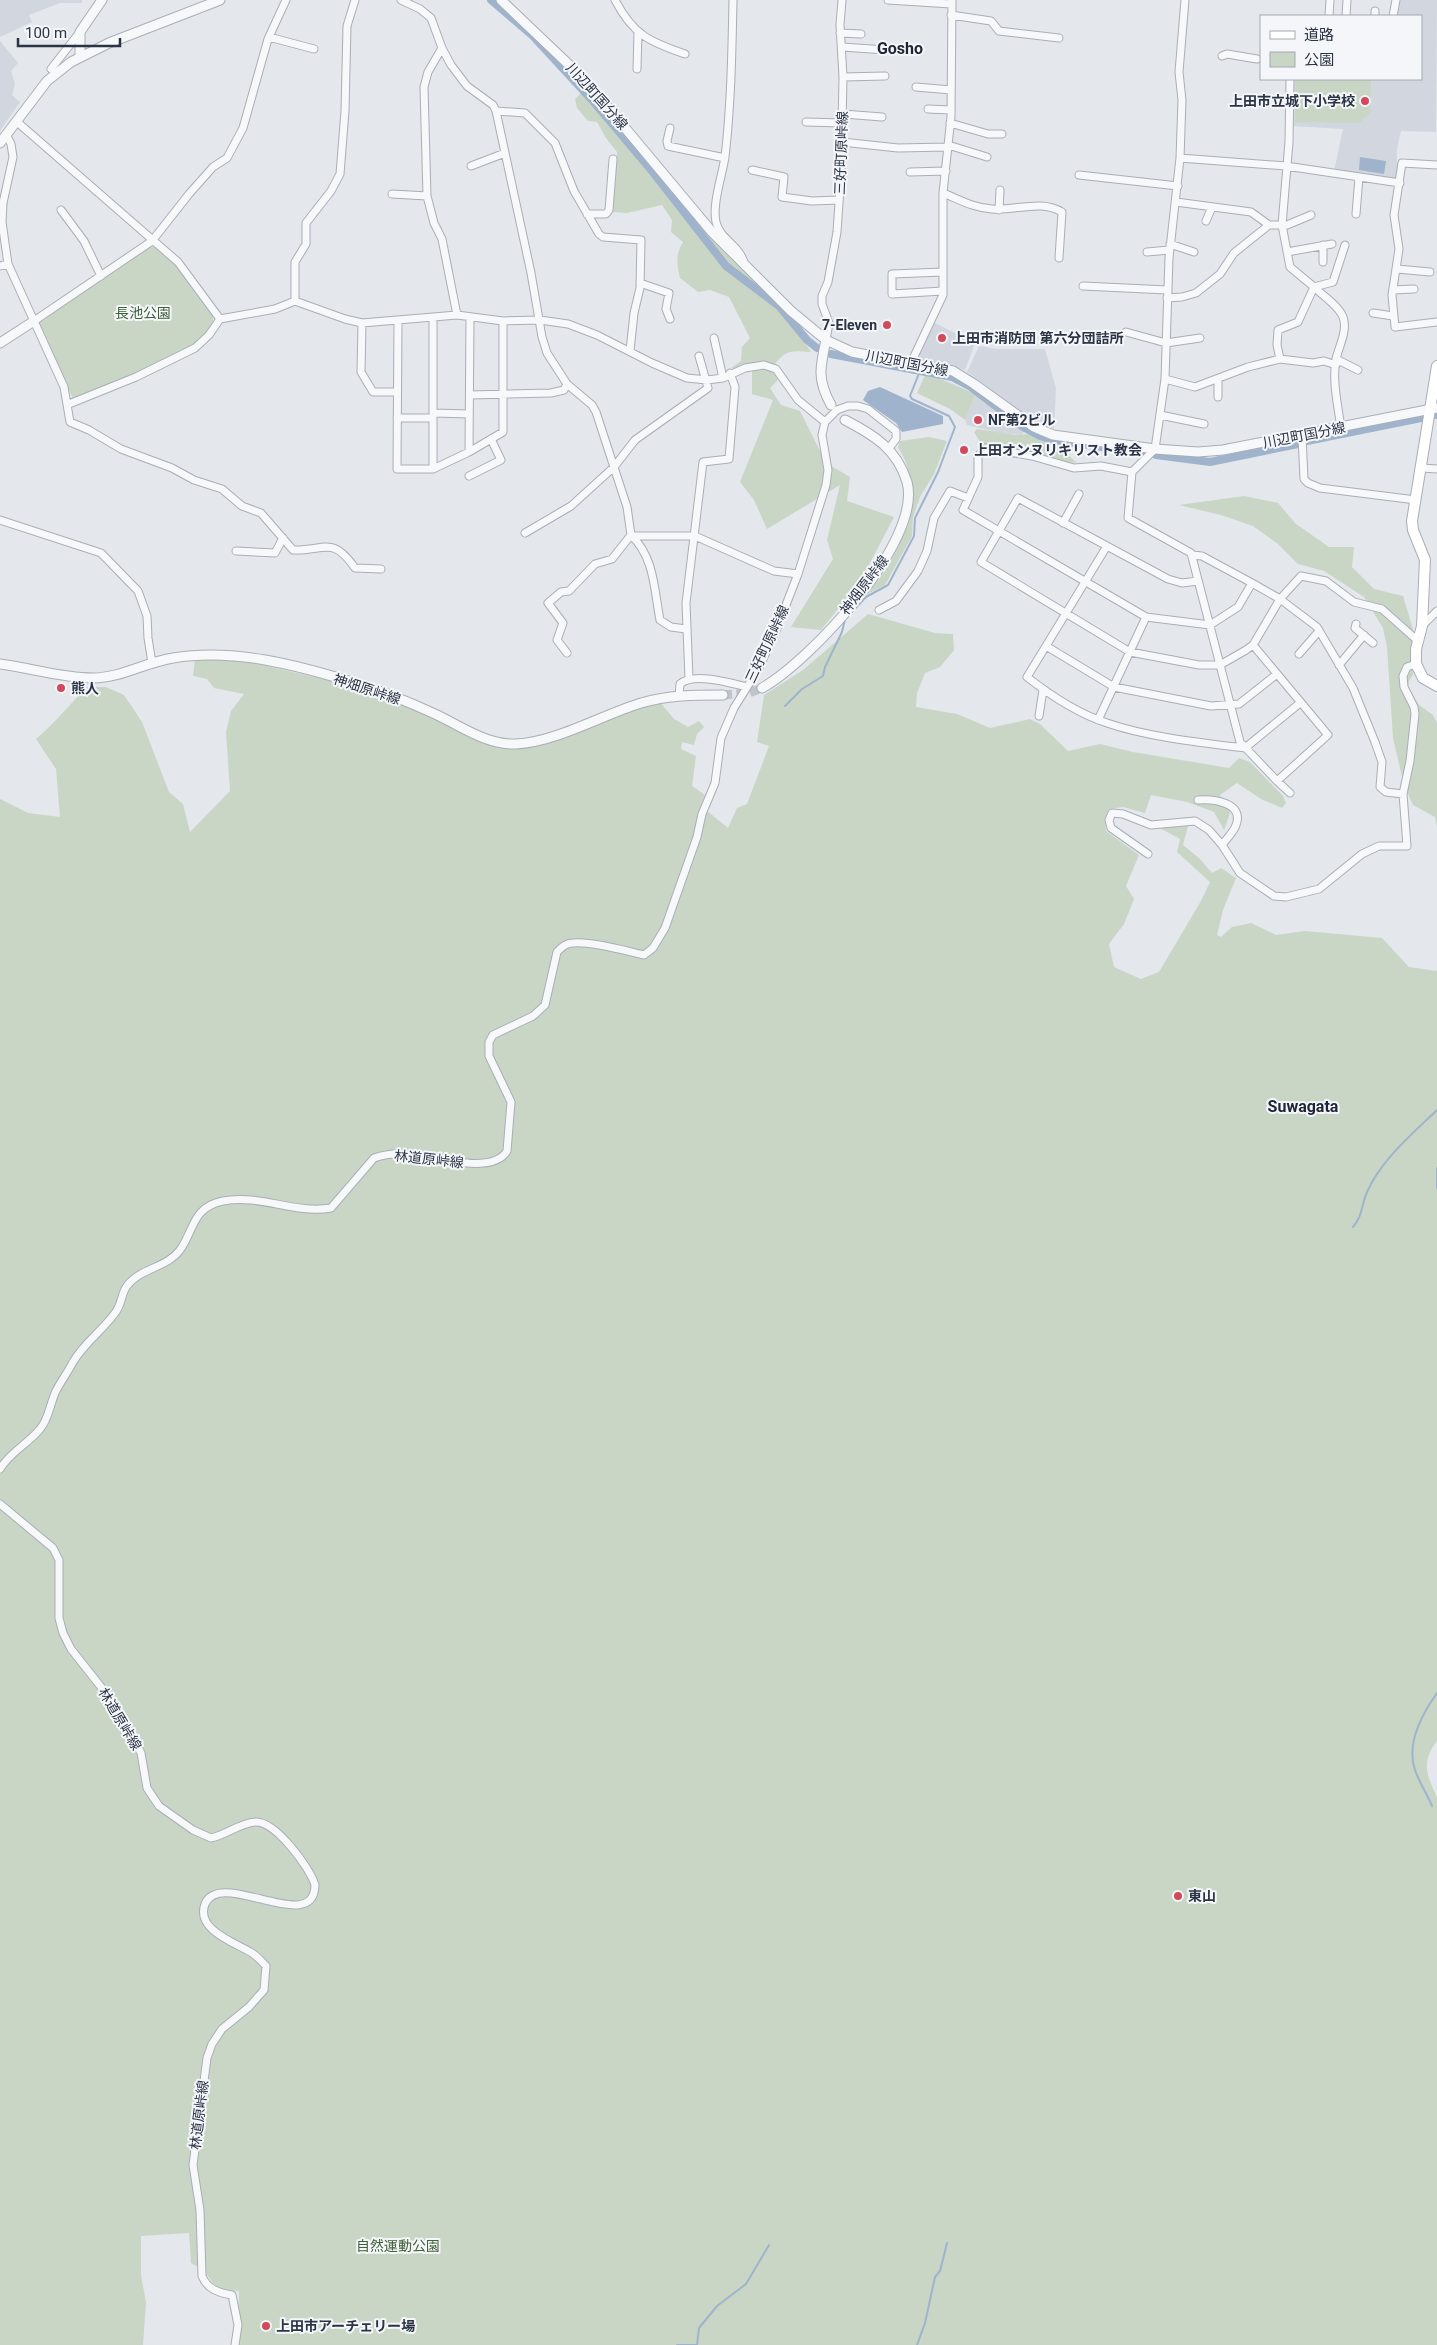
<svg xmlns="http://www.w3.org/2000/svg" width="1437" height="2345" font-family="Roboto,'Noto Sans JP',sans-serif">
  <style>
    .built { fill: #d2d6de }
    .green { fill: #c9d6c5 }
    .water { fill: #9fb4cc }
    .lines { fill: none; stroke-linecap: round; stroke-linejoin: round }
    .stream { stroke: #9fb4cc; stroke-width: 2 }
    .canal { stroke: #9fb4cc; stroke-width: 8 }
    .tertiary-tunnel { stroke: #bfc3cb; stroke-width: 9; stroke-dasharray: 9 4.5; stroke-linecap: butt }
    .minor-casing { stroke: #a9aeb7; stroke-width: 9 }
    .tertiary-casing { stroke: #a9aeb7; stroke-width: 11 }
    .secondary-casing { stroke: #a9aeb7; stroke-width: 12 }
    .minor { stroke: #f7f8fa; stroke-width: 7 }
    .tertiary { stroke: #f7f8fa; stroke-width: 9 }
    .secondary { stroke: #fff; stroke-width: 10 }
    .poi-dot { fill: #d1495b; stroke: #f4f6f9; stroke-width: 2 }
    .labels { text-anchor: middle; stroke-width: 4; stroke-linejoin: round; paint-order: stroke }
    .street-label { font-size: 14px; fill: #2b3445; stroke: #f4f6f9 }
    .poi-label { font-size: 14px; font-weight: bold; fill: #2b3445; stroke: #f4f6f9; text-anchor: start }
    .park-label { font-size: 14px; fill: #3f6138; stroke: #f4f6f9 }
    .quarter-label { font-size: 16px; font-weight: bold; fill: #1d2536; stroke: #f4f6f9 }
  </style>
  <rect width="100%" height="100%" fill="#e4e7ec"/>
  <path class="built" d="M0,0H82V3H60L29,15L32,22L0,37Z
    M1399,0H1437L1436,132L1401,131L1397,148V180L1334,171L1343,129L1292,126L1293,79H1421V16H1397Z
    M0,41L18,63L11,71L15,84L12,95L20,102L0,131Z
    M935,323L975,343L965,370L945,363L920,359L919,353Z
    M979,346L997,349H1045L1056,388L1054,429L1038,423L967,372Z
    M976,394L1025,430L1022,435L1000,433L967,425L965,420Z"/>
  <path class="green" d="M1296,79H1371L1370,113L1359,123L1295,122Z
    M581,93L631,148L768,288L811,352C789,350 785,350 772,368L778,380L770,388L781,405L800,411L826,463L850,477L847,501L894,517L861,580L821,630L791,627L833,559L827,540L840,485L767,529L754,500L740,482L773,400L752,394V371L731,368L741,361L742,347L750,338L729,297L710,290L698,292L680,278C677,265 675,255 683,242L671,232L672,220L662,205L627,213L613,212L617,152L606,138L597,122L588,121L577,108L575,99Z
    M149,247H159L177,263L213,314V324L207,334L193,346L135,374L73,399L38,323Z
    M926,373L976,394L965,420L950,409L917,393Z
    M977,429L1015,435L1029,434L1057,445L1077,463L1055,460L1033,453L982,445L974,432Z
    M929,437L947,441L934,474L920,497L913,517L912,536L885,585L867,594C901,556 929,495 898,447L900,441Z
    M1244,496L1278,503L1296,524L1329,547H1354L1352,567L1374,589L1403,596L1415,636L1413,675L1409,681L1408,687L1419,705L1433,715L1437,723V827L1435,817L1413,805L1404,785L1393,738L1387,647L1383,628L1364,597L1324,571L1298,564L1278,544L1253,526L1221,515L1179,505Z
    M868,614L935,633L953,634L954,650L940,667L925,673L917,693L916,707L957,714L990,728L1030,719L1040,724L1068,751L1100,744L1133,752L1229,768L1239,758L1250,762L1283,796L1286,803L1282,808L1261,799L1237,783L1220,795L1230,813L1224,830L1214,812L1187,802L1151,795L1145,813L1123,807L1109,809L1105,818L1106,831L1139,855L1126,886L1134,899L1124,924L1109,944L1114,967L1141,979L1159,972L1201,901L1210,882L1177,852L1180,839L1158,827L1188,826L1183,845L1200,859L1212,873L1221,868L1236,878L1223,910L1217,935L1221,937L1232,927L1251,923L1276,935L1305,931L1382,938L1409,967L1437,971V1741C1421,1762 1426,1774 1437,1797V2345H238L239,2291C217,2290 216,2288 204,2271C202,2268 195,2266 191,2263L189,2233L141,2236V2275L146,2303L143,2345H0V799L28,813L60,817L56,769L36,739C55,723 69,705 87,687H106L124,695L142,722L169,792L183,804L190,832L230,791L226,732L231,711L244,694L214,688L207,679L193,676L195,658L213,656L250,662L353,686L512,745L659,701L674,719L688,727L699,721L704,727L697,734L694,745L682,742L681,749L696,756L692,786L705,795L701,806L728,828L737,808L747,804L769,746L757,742L764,695L803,670Z"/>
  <path class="water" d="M1360,157L1386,161L1384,174L1359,170Z
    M880,387L943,416V424L902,432L896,423L863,400L868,391Z"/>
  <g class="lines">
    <path class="stream" d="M785,706L802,689L823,676L825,667L842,632L845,619L866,597L888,585L914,536L915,518L938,472L955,427L949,416L912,399L910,396L920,371
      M1437,1168V1188
      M1353,1227C1363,1215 1361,1206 1367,1192C1381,1160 1412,1134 1437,1110
      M1432,1806C1427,1794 1419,1782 1415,1770C1406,1744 1422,1714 1437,1693
      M677,2345H697L699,2328L717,2306L746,2284L769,2245
      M917,2345L925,2323L935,2277L940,2271L947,2243"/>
    <path class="canal" d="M491,0L533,36L592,100L652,171L726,266L779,306L807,340L817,348
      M831,354L952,377L971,387L1023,427L1040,436L1053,440L1143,453
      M1436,415H1437
      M1307,441L1421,418
      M1156,455L1210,462L1298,444"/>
    <path class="tertiary-tunnel" d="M723,695L749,693L762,688"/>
    <g class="minor-casing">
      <path id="minor" d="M401,0L420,9L431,18L442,48L451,65L467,86L493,105L496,111L531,273L542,337L547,353L567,384L592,405L596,412L627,507L631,535L612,559L595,564L569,591L561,592L548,603L563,623L557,640L567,653
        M615,0C633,35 650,42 685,54
        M733,0C732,52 731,106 725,157C722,176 712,205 716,222C720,240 741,245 745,266
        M888,0L951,4
        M1185,0L1179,72L1182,100L1180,158L1169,258L1165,379L1155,449L1132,472L1128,518L1191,553L1240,742L1277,781L1328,735L1253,645
        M951,15L991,21L999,31L1059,38
        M1329,16L1330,0
        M1346,16L1347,0
        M1375,16V11
        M1393,16L1396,0
        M840,33L861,34
        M269,37L314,49
        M842,47L886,50
        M442,48L428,72L424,87L427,196L434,223L442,239L457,315
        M1222,56L1227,54L1257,59
        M51,69L80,32
        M637,69L638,32
        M843,77L885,76
        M916,87L951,90
        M928,109L951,110
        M496,111L525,113L555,143L574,191L599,234L603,237L641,240L640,288L634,313L630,351
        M843,114L882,117
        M16,121L178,262L220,319
        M806,122L842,123
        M950,123L988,134H1002
        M670,128L667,141L668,146L725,158
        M6,134L11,144L13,157L3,203L2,222L8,264L64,387L70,422L89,430L121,449L172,468L194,480L222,489L242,506L261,513L293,550C325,551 332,535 355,568L381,569
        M842,142L898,148L947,147
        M948,145L987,157
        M1180,158L1286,166L1400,183
        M1437,165L1402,163L1394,215L1399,249L1392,295L1395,327L1437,322
        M471,166L505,153
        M752,170L784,177L782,197L812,201L839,200
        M910,172L946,171
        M1079,175L1178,186
        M943,193C960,200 974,208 992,209C1015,211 1041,199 1062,212L1059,258
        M392,194L427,196
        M1176,202L1251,212L1269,225H1287L1311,215
        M61,210L84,241L101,276
        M999,210L1000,190
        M587,214H606L609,210L613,159
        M1356,214L1359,177
        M1206,221L1212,207
        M1170,244L1194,252
        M1147,252L1169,250
        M1287,252L1332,244
        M1323,262V245
        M0,266L8,264
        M1397,269L1430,272
        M640,283L669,293L666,309L670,319
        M1083,286L1167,290
        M1314,287C1323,296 1339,306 1343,317C1348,330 1339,346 1336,359C1332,381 1338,406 1341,428
        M1314,287L1333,282L1345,245
        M1393,290L1414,289
        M943,291L892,294V274L943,272
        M1167,298L1182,297L1196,293L1220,274L1234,253L1269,225
        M295,301V262L306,244V223L331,191L340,174L345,111L347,26L355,0
        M1373,313L1393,316
        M433,317V469
        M34,321L152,241L189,194L213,167L227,158L243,128L268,39L286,0
        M398,321L397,469H433L469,452L503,432V321
        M362,323L361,372L373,392H397
        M1126,332L1166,343L1200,338
        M714,338L723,378
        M826,340L829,323L822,304V296L828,282L837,232L841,174L843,77L840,25L842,0
        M1280,359L1313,363L1324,361L1336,365
        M1336,359L1358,370
        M911,363L943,295V193L951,117L952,0
        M1165,379L1195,387L1248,367L1280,359L1277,345L1278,330L1298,322L1314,287L1290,267L1282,225L1289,142L1290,79
        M470,395L551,393L564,390L567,384
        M1218,397V379
        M69,404L136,377L195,348L209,335L220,319L275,309L295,301L345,319L362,323L457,315L503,321L540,320L568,324L597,335L652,363L687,378L707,380L723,378L745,368L764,365L776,369L798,400L825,422
        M434,413L469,414
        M1160,415L1204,424
        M397,418H433
        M1302,436L1304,479L1308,483L1320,488L1416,500
        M469,452L470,317
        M1422,468L1437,469
        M1132,472L1101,466L1074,468L1032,456L986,448L978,456V477L963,510L1146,617L1210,625L1238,607L1252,583
        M469,476L501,460L491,439
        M0,520L101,553L138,591L147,616L148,638L152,663
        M1063,523L1079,494
        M525,533L571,506L614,467L635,440L708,388L699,356
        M631,535C655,558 654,590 660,620L671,627L686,629
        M633,536H695L774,571L798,574
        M1107,546L1027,677C1050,695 1079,714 1107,723C1147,737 1203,743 1245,748L1300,703
        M236,551L275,553L283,538
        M1192,555L1202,556L1252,583L1280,599L1317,627L1353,688L1375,742L1382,762L1380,787L1386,792L1403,794
        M1198,581L1182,583L1168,579L1018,498L981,562L1130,652L1199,665H1220L1246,650L1253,645L1280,599L1301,576L1326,581L1354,602L1382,609L1418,641
        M879,610L896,601L918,571L927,551L934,518L950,491L968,498
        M1356,624L1355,628L1373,643
        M1422,626L1437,611
        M1046,646L1114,687L1211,706L1239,704L1277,674
        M1299,654L1319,631
        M1339,665L1364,635
        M689,679L686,603L703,462L729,459L735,387L730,373
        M679,696L680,684C694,672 730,683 747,687
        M1039,716L1043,690
        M1098,720L1146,617
        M1277,781L1290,793
        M1198,800C1212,799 1245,802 1236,825C1234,832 1226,839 1222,845
        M1148,854L1111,828L1109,820L1112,813L1123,814L1151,825L1195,821L1209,830L1222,845L1240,873L1274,896L1286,897L1319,889L1362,854L1379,846H1407L1403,794L1410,761L1415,714L1414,707L1404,687L1403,676L1407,667L1416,664
        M0,1469C10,1452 28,1444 40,1429C49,1419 50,1403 56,1391C61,1381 68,1372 73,1362C84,1343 103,1330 115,1313C121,1306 121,1297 125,1289C137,1268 166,1269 180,1250C194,1231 192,1207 223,1201C261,1194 293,1214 331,1208L374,1158C385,1154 396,1153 408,1154C433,1156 492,1176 507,1151L511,1102L489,1056V1042L493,1035L533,1016L545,1005L557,952C562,947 566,943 573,943C591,941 626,951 644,955L653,948L665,928L697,837L702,814L715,783L721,738L734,708L759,668L777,628L798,574L826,485L828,470L822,435L825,422L837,410L848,406H858L868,409L896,431V439L889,448
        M0,1504L53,1548L59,1560V1618L63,1633L71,1649L105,1692L133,1738L141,1753L147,1788L159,1806L193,1830L211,1838C226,1835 240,1823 255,1822C275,1820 310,1868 315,1885C314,1937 220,1867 205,1904C195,1930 236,1943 252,1953C257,1956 261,1961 266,1966L264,1990L249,2007L222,2029L212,2044L207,2058L193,2165L200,2210L202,2276C207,2289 219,2293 232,2295L238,2325L235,2345"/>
    </g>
    <g class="tertiary-casing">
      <path id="tertiary" d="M501,0L585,80L712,232L791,311L826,340L852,352L953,371L974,384L1034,427L1053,435L1155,449L1198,452L1223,450L1437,408
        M80,56V32L102,0
        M0,143L47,81L71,62L109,43L220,0
        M826,340C820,367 817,380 831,405
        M0,343L34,321
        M0,664C31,668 61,678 93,678C121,678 146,662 173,658C234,648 297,665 355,683C382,691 409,702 435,714C461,726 486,745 516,744C556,742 602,715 641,703C668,695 695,695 723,695
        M762,688C809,662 923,541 907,482C897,449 874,435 845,420"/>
    </g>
    <g class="secondary-casing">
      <path id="secondary" d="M1437,366L1412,521L1413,530L1425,560L1422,626L1416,649V664L1423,678L1437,686"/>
    </g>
    <use href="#minor" class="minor"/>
    <use href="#tertiary" class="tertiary"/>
    <use href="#secondary" class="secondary"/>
  </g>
  <g class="poi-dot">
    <circle cx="1365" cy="101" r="5"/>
    <circle cx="887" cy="325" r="5"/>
    <circle cx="942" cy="338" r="5"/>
    <circle cx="978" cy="420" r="5"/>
    <circle cx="964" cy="450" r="5"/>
    <circle cx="61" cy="688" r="5"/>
    <circle cx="1178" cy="1896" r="5"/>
    <circle cx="266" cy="2326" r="5"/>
  </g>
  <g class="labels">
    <g class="street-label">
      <text transform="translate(597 96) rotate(48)" y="5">川辺町国分線</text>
      <text transform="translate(841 153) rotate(-88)" y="5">三好町原峠線</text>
      <text transform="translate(907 363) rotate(11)" y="5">川辺町国分線</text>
      <text transform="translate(1304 435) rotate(-11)" y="5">川辺町国分線</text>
      <text transform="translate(864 585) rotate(-53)" y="5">神畑原峠線</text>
      <text transform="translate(767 644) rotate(-65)" y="5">三好町原峠線</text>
      <text transform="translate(367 689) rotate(18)" y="5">神畑原峠線</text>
      <text transform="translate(429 1159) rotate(6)" y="5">林道原峠線</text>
      <text transform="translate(120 1719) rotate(59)" y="5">林道原峠線</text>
      <text transform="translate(199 2115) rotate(-83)" y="5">林道原峠線</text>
    </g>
    <g class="poi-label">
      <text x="1355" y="106" text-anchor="end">上田市立城下小学校</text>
      <text x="877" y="330" text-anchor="end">7-Eleven</text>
      <text x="952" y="343">上田市消防団 第六分団詰所</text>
      <text x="988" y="425">NF第2ビル</text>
      <text x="974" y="455">上田オンヌリキリスト教会</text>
      <text x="71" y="693">熊人</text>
      <text x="1188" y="1901">東山</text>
      <text x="276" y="2331">上田市アーチェリー場</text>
    </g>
    <g class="park-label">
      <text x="143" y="318">長池公園</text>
      <text x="398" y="2251">自然運動公園</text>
    </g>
    <g class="quarter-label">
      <text x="900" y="54">Gosho</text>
      <text x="1303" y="1112">Suwagata</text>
    </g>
  </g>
  <rect x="1260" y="15" width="162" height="65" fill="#f4f6f9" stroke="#a4a8b1"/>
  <rect x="1270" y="31" width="25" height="8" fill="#ffffff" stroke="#a4a8b1"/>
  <text x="1304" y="40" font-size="15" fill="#2b3445">道路</text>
  <rect x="1270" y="52" width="25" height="15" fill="#c9d6c5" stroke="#a4a8b1"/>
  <text x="1304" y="65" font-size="15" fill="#2b3445">公園</text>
  <path d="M18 38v8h102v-8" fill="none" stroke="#2b3445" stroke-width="2.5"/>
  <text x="25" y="38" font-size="15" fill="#2b3445" stroke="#f4f6f9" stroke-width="4" paint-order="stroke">100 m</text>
</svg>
